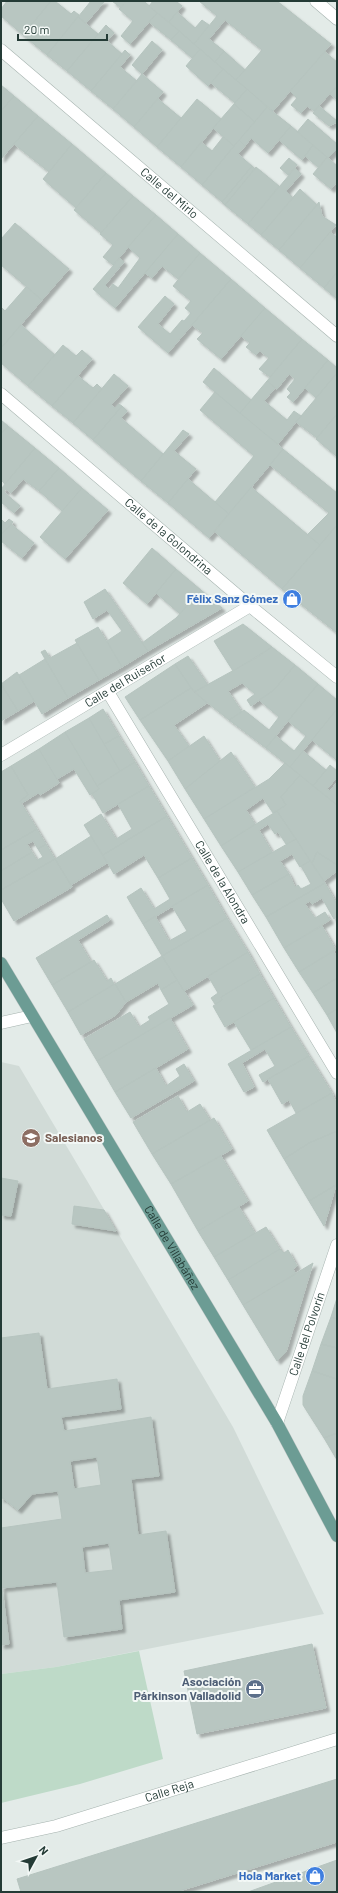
<svg xmlns="http://www.w3.org/2000/svg" width="338" height="1893" font-family="Barlow,sans-serif">
  <style>
    .built { fill: #d1dbd7 }
    .green { fill: #bedac8 }
    .building { fill: #b8c6c1; stroke: #b6c4bf; fill-rule: evenodd; filter: url(#shadow) }
    .lines { fill: none; stroke-linecap: round; stroke-linejoin: round }
    .minor-casing { stroke: #a6b3af; stroke-width: 13 }
    .major-casing { stroke: #c2c8c7; stroke-width: 13 }
    .minor { stroke: #fff; stroke-width: 12 }
    .major { stroke: #6c9c94; stroke-width: 12 }
    .labels { text-anchor: middle; stroke-width: 4; stroke-linejoin: round; paint-order: stroke }
    .street-label { font-size: 12px; fill: #243b36; stroke: #f3f8f6 }
    .shop-label { font-size: 12px; font-weight: bold; fill: #366cbe; stroke: #f3f8f6; text-anchor: end }
    .education-label { font-size: 12px; font-weight: bold; fill: #785e54; stroke: #f3f8f6; text-anchor: start }
    .service-label { font-size: 12px; font-weight: bold; fill: #4e5e75; stroke: #f3f8f6; text-anchor: end }
  </style>
  <defs>
    <filter id="shadow"><feDropShadow dx="3.5" dy="3.5" stdDeviation="1" flood-color="#0004"/></filter>
  </defs>
  <rect width="100%" height="100%" fill="#e3ebe8"/>
  <path class="built" d="M1,1062L19,1066L233,1427L324,1614L56,1667L1,1674Z"/>
  <path class="green" d="M139,1651L163,1759L80,1784L1,1803V1674L56,1667Z"/>
  <path class="building" d="M7,1H51L23,35L1,16V9Z
    M51,1H55L71,14L74,11L79,15L47,55L23,35Z
    M91,1H105L86,23L78,17Z
    M112,1H126L121,8Z
    M126,1H144L157,13L130,44L121,36L133,21L119,9Z
    M153,1H176L182,6L169,22L149,6Z
    M199,1H277L331,44L273,111L236,80L262,50L225,20L209,39L224,51L215,62L194,44L217,16Z
    M177,12L195,28L202,20L209,25L194,44L169,22Z
    M157,13L179,31L171,40L149,22Z
    M78,17L98,34L67,71L47,55Z
    M106,25L114,33L107,41L122,54L91,91L67,71Z
    M179,31L200,49L192,58L171,40Z
    M152,41L162,50L142,74L132,65Z
    M200,49L223,69L208,86L186,66Z
    M125,50L130,55L120,67L137,81L113,109L91,91Z
    M224,51L245,70L236,80L215,62Z
    M325,52L337,62V86L314,111L307,106L301,113L291,105L297,98L290,91Z
    M223,69L247,89L235,103L211,83Z
    M142,74L163,92L134,127L113,109Z
    M1,85L14,96L1,111Z
    M337,86V100L330,94Z
    M247,89L267,107L255,122L234,104Z
    M14,96L38,116L1,159V111Z
    M158,99L181,118L157,147L134,127Z
    M197,99L221,119L181,167L157,147Z
    M234,104L255,122L234,146L213,128Z
    M319,106L337,121V122L329,126L313,113Z
    M267,107L291,126L268,153L251,138L245,146L239,140Z
    M38,116L72,144L49,172L14,144Z
    M308,119L337,144V149L328,158L297,132Z
    M291,126L313,145L302,160L279,140Z
    M223,137L234,146L202,185L181,167L201,142L212,151Z
    M239,140L245,146L238,154L252,166L222,202L202,185Z
    M72,144L106,173L76,208L43,179Z
    M313,145L327,157L319,168L305,156Z
    M327,157L337,166V182L331,189L313,174Z
    M289,158L297,165L288,175L280,168Z
    M252,166L255,169L225,205L222,202Z
    M256,167L279,186L248,224L225,205Z
    M295,168L301,174L286,191L293,198L261,235L248,224Z
    M106,173L133,196L101,233L74,210Z
    M300,189L317,205L279,250L261,235Z
    M133,196L156,215L113,265L103,257L113,245L100,234Z
    M319,202L322,216L336,225L300,268L279,250Z
    M156,215L178,234L115,308L93,289L120,258L124,262L105,285L109,289L113,284L118,288L140,258L128,247Z
    M15,223L69,269L42,300L1,265V239Z
    M330,232L337,237V272L324,288L300,268Z
    M178,234L200,253L178,279L162,266L152,278L145,273Z
    M200,253L231,279L168,353L138,327L165,296L174,304L158,324L170,334L182,320L184,321L191,313L185,308L191,301L173,286Z
    M337,272V299L324,288Z
    M231,279L265,308L221,359L197,339L203,333L192,325Z
    M26,287L42,300L1,348V307L5,311Z
    M265,308L302,339L270,377L259,369L269,358L260,351L256,355L246,347L250,343L241,336Z
    M21,325L55,355L28,386L1,363V348Z
    M302,339L328,360L293,402L287,397L291,393L287,389L295,379L289,374L277,389L267,381Z
    M63,345L76,356L82,350L92,359L52,406L28,386Z
    M328,360L337,368V373L316,398L305,388Z
    M214,368L251,400L240,413L203,382Z
    M337,373V414L317,438L296,422Z
    M114,374L128,386L111,405L115,408L119,404L122,406L93,440L73,423Z
    M78,376L93,388L97,384L102,389L73,423L52,406Z
    M267,381L275,388L264,401L287,420L294,411L301,416L278,444L240,413Z
    M215,392L283,449L229,514L215,502L254,456L200,410Z
    M122,406L127,411L121,418L163,454L141,481L93,440Z
    M337,414V455L336,456L316,439Z
    M1,420L8,426L1,434Z
    M8,426L35,448L5,484L1,480V434Z
    M183,430L189,434L174,451L196,469L168,503L141,481Z
    M35,448L59,468L39,491L23,479L11,493L6,489L4,492L20,506L14,513L1,502V489Z
    M283,449L337,493V525L320,545L307,535L329,513L270,465Z
    M59,468L82,488L62,511L39,491Z
    M188,479L229,514L209,538L168,503Z
    M251,487L320,545L282,589L214,531Z
    M82,488L108,510L65,559L40,537Z
    M1,519L5,523L9,519L13,522L1,535Z
    M11,524L34,543L22,558L1,541V535Z
    M337,525V633L282,589Z
    M152,548L176,569L147,604L123,583Z
    M176,569L201,590L180,614L156,593Z
    M105,589L148,651L122,667L107,641L122,631L107,610L93,619L84,602Z
    M201,590L222,608L148,651L142,643L176,618Z
    M243,624L272,647L233,671L214,641Z
    M98,627L122,667L99,680L75,640Z
    M77,643L99,680L68,698L41,652L45,650L50,658Z
    M272,647L295,665L274,690L251,706L247,700L255,694L242,683L228,691L242,712L229,720L194,692L256,658Z
    M188,656L208,685L194,692L175,664Z
    M45,659L68,698L42,714L19,675Z
    M175,664L191,688L140,720L125,697Z
    M295,665L318,684L266,748L229,720L244,710L269,730L279,717L259,700L274,690Z
    M17,672L34,701L18,711L1,684Z
    M1,684L18,711L1,721Z
    M318,684L337,700V709L290,767L266,748L276,736L294,751L306,736L288,721Z
    M191,688L207,703L174,725L189,746L168,761L140,720Z
    M103,709L119,736L104,744L89,718Z
    M337,709V756L335,759L312,740Z
    M89,718L120,771L97,786L65,732Z
    M65,732L99,789L90,795L74,769L57,779L39,749Z
    M119,736L135,762L120,771L104,744Z
    M204,736L220,761L185,789L168,761Z
    M39,749L59,783L40,795L38,793L22,803L20,801L28,795L11,766Z
    M303,751L326,770L313,786L290,767Z
    M231,752L255,787L204,819L185,789Z
    M135,762L149,786L103,813L92,794L99,789L97,786Z
    M285,763L300,775L281,797L286,805L273,813L263,798L246,810L255,824L221,846L204,819L269,779Z
    M330,765L337,771V777L327,789L330,791L337,782V805L313,786Z
    M11,766L28,795L20,801L37,829L1,850V772Z
    M300,775L337,805V865L317,852L312,863L277,811L286,805L281,797Z
    M149,786L167,816L103,855L84,825L101,814L116,839L132,829L118,804Z
    M277,811L296,839L286,844L278,832L275,834L268,824L259,830L272,852L238,872L221,846Z
    M167,816L192,858L158,878L144,855L114,874L103,855Z
    M37,829L46,844L38,849L33,841L27,844L32,852L1,871V850Z
    M91,836L107,863L71,885L55,859Z
    M296,839L310,861L300,867L292,854L280,861L289,874L252,895L238,872Z
    M46,844L55,859L1,890V871L32,852L37,860L43,857L38,849Z
    M317,852L337,865V871L324,881L312,863Z
    M192,858L208,885L143,924L127,897L141,888L154,909L170,899L158,878Z
    M55,859L72,887L14,921L1,899V890Z
    M310,861L325,883L266,917L252,895L289,874L295,887L298,885L301,889L311,884L301,866Z
    M325,883L337,904V917L334,919L322,898L312,904L310,901L305,904L315,918L325,912L330,920L284,948L266,917Z
    M208,885L227,918L162,956L143,924L155,916L169,941L187,931L172,906Z
    M107,915L110,920L78,940L91,962L52,985L36,958Z
    M227,918L248,952L184,991L162,956Z
    M322,926L336,950L299,972L284,948Z
    M333,951L337,957V978L313,993L299,972Z
    M248,952L260,974L221,997L222,1000L215,1004L211,998L218,993L208,976Z
    M162,956L177,980L161,990L158,983L126,1002L115,984Z
    M94,960L107,981L111,978L114,984L68,1012L52,985Z
    M260,974L274,998L225,1027L213,1006L222,1000L221,997Z
    M337,978V1009L327,1015L313,993Z
    M177,980L193,1005L97,1061L84,1039L130,1012L139,1027L150,1020L148,1017L169,1004L161,990Z
    M115,984L126,1002L116,1015L81,1035L68,1012Z
    M274,998L291,1027L251,1050L234,1022Z
    M337,1009V1033L327,1015Z
    M170,1018L188,1049L115,1092L97,1061Z
    M291,1027L309,1056L263,1082L259,1075L275,1066L265,1049L242,1063L254,1087L244,1092L228,1064Z
    M309,1056L332,1093L296,1113L289,1100L282,1104L268,1079Z
    M184,1064L194,1081L131,1118L115,1092L156,1068L166,1086L180,1076L176,1069Z
    M332,1093L337,1105V1131L309,1143L284,1159L267,1130Z
    M178,1096L187,1112L200,1104L210,1120L152,1154L133,1122Z
    M214,1118L232,1149L171,1184L152,1154Z
    M337,1131L336,1185L309,1201L284,1159L309,1143Z
    M221,1156L248,1201L198,1231L171,1184Z
    M1,1178L18,1181L11,1216L1,1215Z
    M336,1185L329,1209L324,1226L309,1201Z
    M74,1206L104,1210L116,1231L72,1224Z
    M239,1207L255,1233L214,1257L198,1231Z
    M266,1227L280,1249L228,1280L214,1257Z
    M280,1249L284,1253L288,1250L297,1266L293,1269L296,1274L243,1305L228,1280Z
    M313,1263L286,1352L277,1361L243,1305Z
    M337,1298V1319L331,1317Z
    M331,1317L337,1319V1348L321,1344Z
    M39,1333L47,1389L117,1379L121,1409L61,1417L64,1431L151,1417L159,1476L131,1479L138,1535L166,1531L175,1592L119,1600L122,1629L64,1637L57,1582L2,1588L9,1644L1,1645V1528L62,1519L58,1491L32,1494L18,1510L3,1498L1,1499V1338ZM97,1457L101,1485L74,1489L70,1461ZM109,1543L113,1570L85,1573L82,1547Z
    M321,1344L337,1348V1379L312,1371Z
    M312,1371L337,1379V1433L324,1438L303,1405V1396Z
    M337,1433V1460L324,1438Z
    M312,1644L326,1708L197,1734L184,1671Z
    M337,1779V1842L176,1892H21L17,1879Z
    M337,1860V1892H248Z"/>
  <g class="lines">
    <g class="minor-casing">
      <g id="minor">
        <path d="M316,1L337,19"/>
        <path id="s1" d="M1,50L337,336"/>
        <path id="s2" d="M1,394L250,606L337,677"/>
        <path id="s3" d="M108,692L337,1073"/>
        <path id="s4" d="M1,755L250,606"/>
        <path d="M1,1023L32,1016"/>
        <path id="s5" d="M277,1423L337,1245"/>
        <path id="s6" d="M1,1838L56,1826L337,1739"/>
      </g>
    </g>
    <g class="major-casing">
      <g id="major">
        <path id="s7" d="M1,963L277,1423L337,1536"/>
      </g>
    </g>
    <use href="#minor" class="minor"/>
    <use href="#major" class="major"/>
  </g>
  <defs>
    <g id="shop-disc" transform="scale(1)"><circle r="9.5" fill="#3f7fe0" stroke="#f3f8f6"/><path d="M-5-2.5h2.3a2.7 3.5 0 0 1 5.4 0H5L5.5 6h-11ZM-1.5-2.5h3a1.5 2.3 0 0 0-3 0Z" fill="#fff"/></g>
    <g id="school-disc" transform="scale(1)"><circle r="9.5" fill="#8d6e63" stroke="#f3f8f6"/><path d="M0-5L7-2L0 1L-7-2ZM-4 1L0 2.5L4 1V4Q0 6-4 4Z" fill="#fff"/></g>
    <g id="office-disc" transform="scale(1)"><circle r="9.5" fill="#5c6f8a" stroke="#f3f8f6"/><path d="M-6-3h4V-5.5h4V-3h4V5H-6ZM-1-4.5V-3h2v-1.5ZM-6 0V1H6V0Z" fill="#fff"/></g>
  </defs>
  <g fill-rule="evenodd">
    <use href="#shop-disc" x="292" y="599"/>
    <use href="#school-disc" x="31" y="1138"/>
    <use href="#office-disc" x="255" y="1689"/>
    <use href="#shop-disc" x="315" y="1876"/>
  </g>
  <g class="labels">
    <g class="street-label">
      <text dy="4" stroke="none"><textPath href="#s1" startOffset="221">Calle del Mirlo</textPath></text>
      <text dy="4" stroke="none"><textPath href="#s2" startOffset="220">Calle de la Golondrina</textPath></text>
      <text dy="4" stroke="none"><textPath href="#s4" startOffset="145">Calle del Ruiseñor</textPath></text>
      <text dy="4" stroke="none"><textPath href="#s3" startOffset="222">Calle de la Alondra</textPath></text>
      <text dy="4" stroke="none"><textPath href="#s7" startOffset="332">Calle de Villabáñez</textPath></text>
      <text dy="4" stroke="none"><textPath href="#s5" startOffset="94">Calle del Polvorín</textPath></text>
      <text dy="4" stroke="none"><textPath href="#s6" startOffset="175">Calle Reja</textPath></text>
    </g>
    <g class="shop-label">
      <text x="278" y="603">Félix Sanz Gómez</text>
      <text x="301" y="1880">Hola Market</text>
    </g>
    <g class="education-label">
      <text x="45" y="1142">Salesianos</text>
    </g>
    <g class="service-label">
      <text x="241" y="1686">Asociación<tspan x="241" dy="14">Párkinson Valladolid</tspan></text>
    </g>
  </g>
  <rect width="338" height="1893" fill="none" stroke="#243b36" stroke-width="4"/>
  <g transform="translate(36 1857) rotate(50)" stroke="#f3f8f6" stroke-width="3" paint-order="stroke">
  <path d="M0-3L7 15L0 10L-7 15Z" fill="#243b36"/>
  <text y="-6" font-size="11" font-weight="bold" text-anchor="middle" fill="#243b36">N</text>
  </g>
  <path d="M18 34v6h89v-6" fill="none" stroke="#243b36" stroke-width="2"/>
  <text x="24" y="34" font-size="12" fill="#243b36" stroke="#f3f8f6" stroke-width="3" paint-order="stroke">20 m</text>
</svg>
